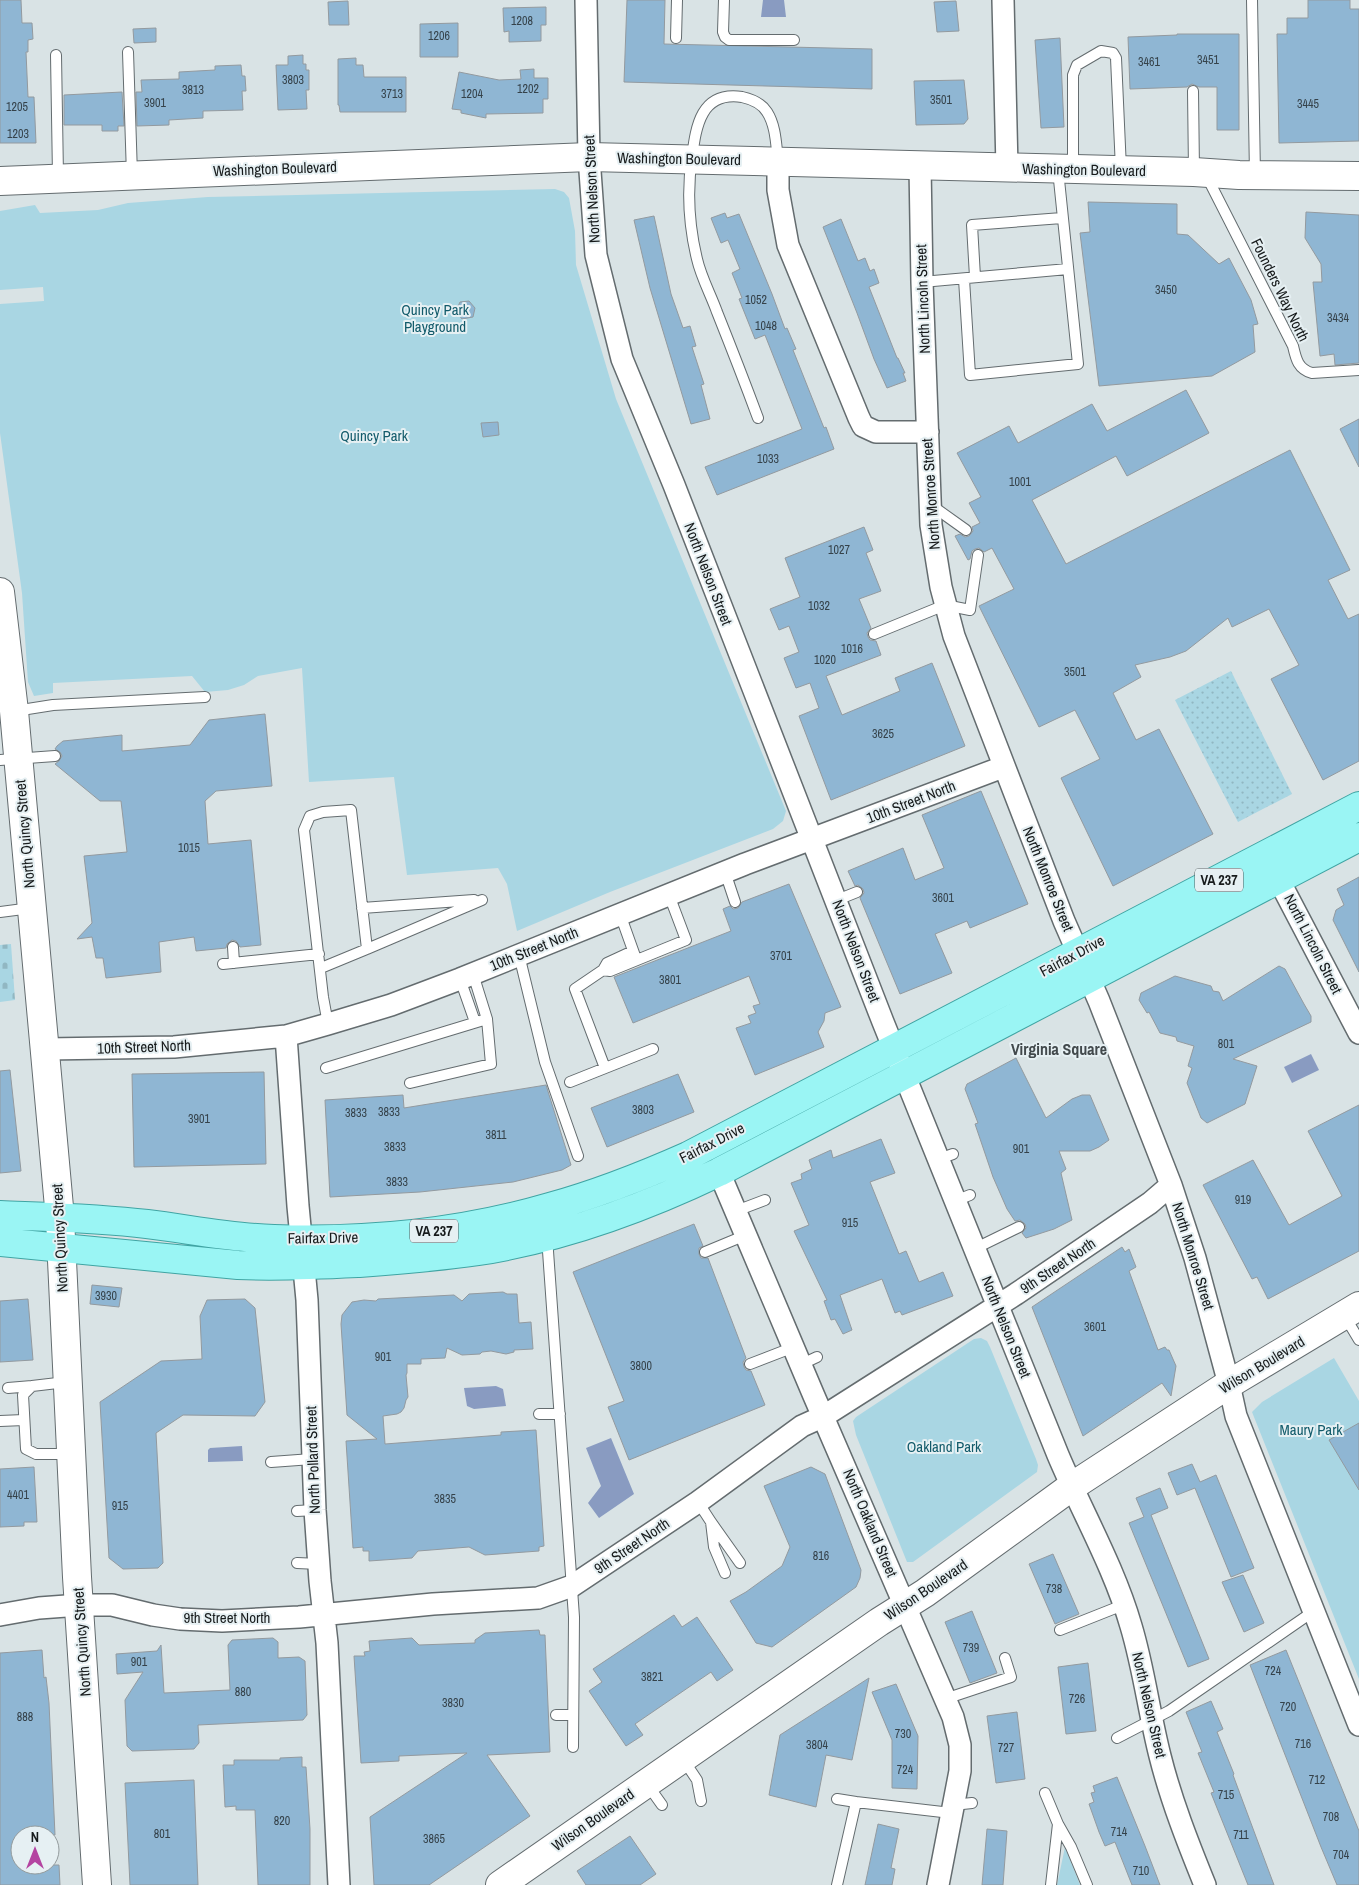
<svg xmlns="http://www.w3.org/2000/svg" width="1359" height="1885" font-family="'Archivo Narrow',sans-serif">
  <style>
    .grass { fill: url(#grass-dots) }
    .cemetery { fill: url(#cemetery-stones) }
    .park { fill: #a9d6e3 }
    .water { fill: #899bc1 }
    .building { fill: #8fb6d3; stroke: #939a9f }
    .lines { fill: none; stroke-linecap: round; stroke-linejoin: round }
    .lane-casing { stroke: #646c6f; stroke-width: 12 }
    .street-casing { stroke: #646c6f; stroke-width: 24 }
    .secondary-casing { stroke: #646c6f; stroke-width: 30 }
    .primary-casing { stroke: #40a4a3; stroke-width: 30 }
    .lane { stroke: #fff; stroke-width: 10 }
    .street { stroke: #fff; stroke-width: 21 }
    .secondary { stroke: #fff; stroke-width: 28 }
    .primary { stroke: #9af5f4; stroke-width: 28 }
    .labels { text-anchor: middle; stroke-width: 4; stroke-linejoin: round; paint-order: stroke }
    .number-label { font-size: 12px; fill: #35424a }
    .shield { fill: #e6f0f3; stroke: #555b5c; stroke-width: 1 }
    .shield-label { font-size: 14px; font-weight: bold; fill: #171b1c }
    .street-label { font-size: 15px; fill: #171b1c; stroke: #e6f0f3 }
    .park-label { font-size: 15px; fill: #115a6a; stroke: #e6f0f3 }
    .neighbourhood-label { font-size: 16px; font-weight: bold; fill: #42494c; stroke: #e6f0f3 }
  </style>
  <defs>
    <pattern id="grass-dots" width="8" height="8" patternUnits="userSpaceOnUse" patternTransform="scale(1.25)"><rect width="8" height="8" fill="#a9d6e3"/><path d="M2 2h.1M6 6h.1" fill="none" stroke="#91b7c2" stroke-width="1.8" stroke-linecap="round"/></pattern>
    <pattern id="cemetery-stones" width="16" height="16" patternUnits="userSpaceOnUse" patternTransform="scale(1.25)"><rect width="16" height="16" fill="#a9d6e3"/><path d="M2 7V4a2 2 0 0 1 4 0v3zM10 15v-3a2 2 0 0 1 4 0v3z" fill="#91b7c2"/></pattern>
  </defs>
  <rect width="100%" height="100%" fill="#d9e3e5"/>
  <path class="grass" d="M1231,671L1292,794L1238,822L1175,700Z"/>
  <path class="cemetery" d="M11,944L15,1000L0,1002V945Z"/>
  <path class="park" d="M555,189L564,192L569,198L575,231L576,265L616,399L786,811L783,821L773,829L610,892L517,931L507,884L498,868L407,875L394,777L309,782L302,668L258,676L244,685L228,690L205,692L192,676L53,683V693L34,696L28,682L22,593L0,433V304L44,301L43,287L0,290V211L35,205L40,213L98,210L128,203L208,197Z
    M981,1338L987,1341L990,1347L1036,1459L1038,1465L1037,1472L913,1562H907L856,1435L853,1421L856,1417L974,1339Z
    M1334,1358L1359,1401V1679L1252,1412L1262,1402Z
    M1065,1847L1080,1885H1057Z"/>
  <path class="water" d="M763,0H784L786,17H761Z
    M1311,1054L1319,1070L1292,1083L1284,1067Z
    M496,1386L503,1389L506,1406L474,1409L467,1406L464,1388Z
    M611,1438L634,1494L599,1518L588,1503L601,1486L586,1448Z
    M242,1446L243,1461L208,1462V1450L210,1448Z"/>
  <path class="building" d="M0,0H21L22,23H32L33,39L28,40V52H26L28,97H34L36,143H0Z
    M627,0H665L664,44L872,49V89L624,82Z
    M1308,0H1350V9H1359V141L1279,143L1277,34H1287V18H1308Z
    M348,1L349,25H329L328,2Z
    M956,1L959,31L937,32L934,2Z
    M546,7V25H541V41L509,42V31L504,32L503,8Z
    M458,23V57H420V24Z
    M156,28V42L134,43L133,29Z
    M1177,34H1239V130H1217V87H1199L1192,84L1187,87L1130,89L1128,37L1177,35Z
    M1060,38L1064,127L1041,128L1035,40Z
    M303,55V64H306V70H309V90H306L307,109L278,110L276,65H288V56Z
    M356,58V65H363L364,77H406V112H340L339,105H338V59Z
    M241,65L242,76H245L246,91H242L243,110L203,111V118L169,120V125L137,126L136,92H142L141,80L179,79V72L215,70V66Z
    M534,69V78H548V99H543V113L486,114V118L461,113V110L452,109L459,72L499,80L521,79L520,70Z
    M964,80L968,119L964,124L916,125L914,81Z
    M122,92L124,126H118V131H102V125H64V95Z
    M1088,202L1177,204V234L1188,235L1219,264L1229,258L1251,300L1258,324L1253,325L1255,352L1212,376L1099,386L1080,233L1090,232Z
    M1306,212L1359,215V363L1335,365L1334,354L1320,356L1313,282H1322L1321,264L1305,238Z
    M725,213L727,218L739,214L772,294L785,329L787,328L796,349L793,350L824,428L826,427L834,449L717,495L705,467L802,429L765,335L755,339L739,299L742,298L732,273L740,269L728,240L721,243L711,218Z
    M654,216L671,294L683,328L690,326L696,346L692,347L704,384L701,385L710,419L691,424L650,288L634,220Z
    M841,219L858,261L865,258L870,271L874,269L879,283L869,287L897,358H898L905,373H903L906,381L887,388L874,359L857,313L823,227Z
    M469,301L475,308L473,317L462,319L456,311L460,302Z
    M1186,390L1209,433L1127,476L1116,456L1032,500L1066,564L1290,450L1350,570L1328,580L1348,619L1359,614V761L1323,780L1271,679L1299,665L1269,609L1232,627L1228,618L1186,651L1170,657L1135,665L1141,677L1113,693L1136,740L1159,729L1213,834L1113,886L1061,778L1100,759L1075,710L1039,727L979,606L1014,589L992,548L984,552L979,548L975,549L972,551L970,559L968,560L955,536L960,534L965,537L969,536L973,531L972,527L980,523L969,503L981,497L957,453L1009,426L1018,443L1092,404L1107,431Z
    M1359,419V467L1340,429Z
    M498,422L499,435L483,437L481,423Z
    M864,527L873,550L866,553L881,591L859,599L871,628L867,633L868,637L870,640L876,641L881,655L826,676L842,715L900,691L895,678L932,663L965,746L831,800L799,716L819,708L810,683L796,688L784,658L799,652L789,626L779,630L770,609L800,597L785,558Z
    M265,714L272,786L216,791L205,801L208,844L251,840L261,945L240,947L236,941L232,940L227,944L226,948L196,951L194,937L159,942L161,972L106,978L103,958H96L92,937L77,939L92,923L84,856L127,852L121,801H100L55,764L59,761L62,756L60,752L55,749L57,746L63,741L122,735V751L190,745L209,720Z
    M981,791L1028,904L970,928L967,921L935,934L952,973L900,994L860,898L864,893L863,889L858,885L855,886L848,871L903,848L915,880L944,868L922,815Z
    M1359,877V972L1333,920L1336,910L1344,905L1337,889Z
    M789,884L841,1007L825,1013L824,1021L818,1032L824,1047L755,1075L736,1028L751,1023L748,1016L756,1013L753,1006L760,1004L749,976L633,1023L614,977L731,931L723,909L730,906L733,909L738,908L742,902Z
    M1279,966L1285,969L1304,1004L1311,1016V1022L1233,1059L1257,1066L1245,1104L1207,1123L1201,1118L1187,1083L1192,1068L1188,1066L1194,1046L1177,1041L1176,1037L1160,1033L1149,1012L1147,1013L1139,1000L1141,993L1175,976L1211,986L1213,991L1219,992L1223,1001Z
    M1016,1058L1046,1118L1072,1099L1082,1095H1090L1109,1140L1099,1147L1090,1151H1059L1066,1169L1061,1173L1072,1220L1054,1229L1026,1238L1022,1233L1026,1228L1025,1224L1020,1220L1015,1221L1007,1209L993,1177L975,1124L978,1123L965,1089L967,1084L971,1082Z
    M10,1070L21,1171L0,1173V1071Z
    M264,1072L266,1164L134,1167L132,1074Z
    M678,1074L694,1112L607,1147L591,1108Z
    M546,1085L571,1165L562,1170L513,1182L420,1192L330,1197L325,1100L403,1095L404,1108Z
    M1359,1105V1251L1268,1299L1257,1277L1252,1279L1203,1185L1253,1160L1289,1225L1342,1196L1308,1131Z
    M881,1139L895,1173L870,1182L899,1254L906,1251L919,1282L943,1272L953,1296L902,1315L900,1311L895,1313L882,1279L840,1295L852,1330L843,1334L835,1319L831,1320L824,1301L827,1300L794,1231L809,1225L791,1183L802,1179L801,1174L812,1169L809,1160L831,1150L833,1158Z
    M694,1224L703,1246L699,1248V1254L701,1258H708L746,1358L743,1362L744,1367L746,1370L751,1371L765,1405L629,1460L608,1407L624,1401L573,1272Z
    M1122,1247L1125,1252L1129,1249L1136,1267L1129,1271L1158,1350L1165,1347L1167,1350H1169L1176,1366L1171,1396L1162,1383L1083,1436L1032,1307Z
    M92,1285L122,1288L119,1307L90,1304Z
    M503,1292L507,1294H517L519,1323L531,1322L533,1349L514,1350V1352L506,1354L491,1351L482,1352L480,1354L462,1355L447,1348L445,1358L421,1359V1364H407V1373L406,1375L408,1397L406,1400L404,1408L401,1412L397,1414L383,1416L385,1444L501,1435V1432L536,1430L544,1546L539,1547V1551L485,1555L469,1547L418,1551L412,1558L369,1561V1551H363V1547L353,1548L346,1441L377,1439L347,1415L341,1324L342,1315L352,1302L364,1300L376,1301L378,1299L454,1295L462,1301L469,1294Z
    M28,1299L33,1360L0,1362V1301Z
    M245,1299L255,1308L265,1402L255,1416L183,1415L156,1433L163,1563L158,1568L123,1569L109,1558L100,1402L161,1361L202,1359L200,1316L207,1300Z
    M1359,1423V1490L1329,1440Z
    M1192,1464L1200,1482L1216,1475L1254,1568L1231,1577L1195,1488L1177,1495L1168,1473Z
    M34,1467L37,1522H24V1526L0,1527V1469Z
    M811,1467L825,1474L861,1570L860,1578L856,1587L772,1647L756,1643L730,1601L746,1592L782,1566L790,1547L764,1486Z
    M1160,1488L1168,1508L1151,1515L1209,1659L1188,1667L1129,1523L1144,1517L1136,1498Z
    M1053,1554L1079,1614L1055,1624L1029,1564Z
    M1243,1575L1264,1623L1244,1632L1222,1582Z
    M972,1611L997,1673L970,1683L945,1622Z
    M674,1615L682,1627L697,1617L733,1670L717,1681L711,1672L635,1724L643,1735L626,1746L589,1691L602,1682L593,1669Z
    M539,1630L540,1635H545L550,1752L487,1755L530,1816L429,1885H374L370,1817L467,1753L399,1756V1761L361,1763L354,1656H365L364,1652L370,1651L369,1641L412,1638L419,1645L475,1643V1640L485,1633Z
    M273,1638L278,1642V1658L299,1657L305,1661L307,1715L303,1720L198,1725L199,1743L194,1749L132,1751L127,1746L125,1700L143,1672L117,1674L116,1654L157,1651L161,1645L164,1693L230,1690L228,1645L232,1640Z
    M42,1650L44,1678L46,1677L49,1703L55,1835H20V1865H59L60,1885H0V1653Z
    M1286,1650L1359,1831V1885H1337L1321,1847L1250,1665Z
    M1088,1663L1096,1731L1066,1734L1058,1667Z
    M869,1678L852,1760L826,1755L816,1807L769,1795L780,1735Z
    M896,1684L918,1736L917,1789L892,1788V1740L872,1692Z
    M1211,1701L1223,1729L1217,1732L1234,1774L1233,1775L1274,1885H1248L1211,1793L1214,1792L1198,1753L1202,1752L1186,1712Z
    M1017,1712L1025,1779L996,1783L987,1716Z
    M302,1757V1767H306L310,1829V1885H258L255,1810H236V1806L225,1807L223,1765H234V1760H280V1758Z
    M1117,1777L1145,1846L1160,1885H1132L1115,1842L1105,1846L1099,1832L1089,1804L1094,1802L1091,1793L1095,1792L1093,1786Z
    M194,1780L198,1885H130L125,1783Z
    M878,1824L899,1829L891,1868L895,1869L892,1885H865Z
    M987,1829L1007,1831L1003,1885H982Z
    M630,1836L656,1874L640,1885H586L577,1871Z"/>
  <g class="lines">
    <g class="lane-casing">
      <path id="lane" d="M724,0L723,32L725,37L729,40H794
        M1252,0L1255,175
        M676,38L677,0
        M128,52L132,175
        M56,55L58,176
        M1193,91L1194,171
        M1073,167V75L1077,65L1101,51L1113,53L1116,58L1121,169
        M1206,175L1293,346C1296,359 1298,369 1312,373L1359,370
        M975,277L972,225L1062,218
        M964,279L970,375L1078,364L1058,170
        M922,282L1068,269
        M758,418C745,383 731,347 717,312C711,295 701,277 697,259C689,226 687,190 692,157C696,126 701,91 742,97C751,99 762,104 767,112C776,126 776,145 778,160
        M931,505L966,530
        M874,634L945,605L970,610L978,555
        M15,711L53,705L205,697
        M0,760L55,756
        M725,872L735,902
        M837,900L857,892
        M362,908L474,900
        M0,912L31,908
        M620,914L635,956
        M233,947L234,963
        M367,949L482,900
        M519,955L545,1062L578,1156
        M223,964L319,954
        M321,968L367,949L351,810L323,812L310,816L304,830L323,997L328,1024
        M603,970L610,971L686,940L669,895
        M473,974L487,1019
        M460,979L475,1022
        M326,1068L487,1019L491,1064L410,1083
        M605,1068L575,989L603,970L607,963L633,951
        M570,1082L653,1049
        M939,1159L953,1154
        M955,1201L970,1195
        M736,1211L765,1200
        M547,1237L574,1617L573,1747
        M974,1249L1019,1227
        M705,1252L746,1235
        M1344,1315L1359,1340
        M750,1364L794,1347
        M802,1364L817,1357
        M66,1382L32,1386L23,1395L26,1449L36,1454H71
        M8,1388L32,1386
        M539,1414H560
        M0,1421L24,1420
        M271,1462L312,1459
        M698,1502L711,1522L714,1547L725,1573
        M297,1511L315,1510
        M711,1522L740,1563
        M297,1563L319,1564
        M1060,1630L1123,1605
        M945,1699L1011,1677L1005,1658
        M556,1715H573
        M1117,1738L1169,1711L1314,1611
        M683,1759L697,1780L701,1801
        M647,1784L662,1805
        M1045,1793L1058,1824L1051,1885
        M837,1799L856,1802
        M953,1805L972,1803
        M1058,1824L1071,1847L1087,1885
        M837,1885L856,1802L951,1813"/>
    </g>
    <g class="street-casing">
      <path id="street" d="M586,0L589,157L596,255L622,359L674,485L883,1022L1058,1455C1082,1512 1114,1567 1131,1626C1144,1669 1149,1713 1160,1756C1171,1800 1188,1843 1205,1885
        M1003,0L1007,168
        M778,161V190L788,245L859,418L863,426L876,432H928
        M920,166L922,282L931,525L941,587L954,636L1064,921L1099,1001L1171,1185L1195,1258L1229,1384L1236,1416L1359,1725
        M1272,867L1359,1033
        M286,1036L298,1206L307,1300L315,1510L320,1581L327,1643L339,1885
        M46,1049L174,1047L286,1036L328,1024L391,1005L460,979L745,864L1003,767
        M719,1172L814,1396L953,1717L960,1745V1771L938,1885
        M0,1615L39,1608L80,1605H112L153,1615L180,1619L222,1621L299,1617L433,1604L538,1598L572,1586L698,1502L802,1426L824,1416L1016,1294L1150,1203L1171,1185"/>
    </g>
    <g class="secondary-casing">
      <path id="secondary" d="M0,181L589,157L1194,172L1239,175L1359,176
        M0,592L14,711L60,1218L77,1577L97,1885
        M500,1885L879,1622L925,1593L1071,1487L1229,1384L1359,1306"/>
    </g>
    <g class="primary-casing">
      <path id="primary" d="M0,1215C49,1217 98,1218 147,1224C189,1229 231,1238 274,1239C366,1242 461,1233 550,1207C597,1194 643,1176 688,1156L1359,806
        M0,1242L238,1265C278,1267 318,1265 359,1263C399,1260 439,1257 479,1251C562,1238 644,1208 719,1172L1359,837"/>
    </g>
    <use href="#lane" class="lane"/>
    <use href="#street" class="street"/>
    <use href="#secondary" class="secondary"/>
    <use href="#primary" class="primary"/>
  </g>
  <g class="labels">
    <g class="number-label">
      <text x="522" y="25">1208</text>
      <text x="439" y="40">1206</text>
      <text x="1208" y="64">3451</text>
      <text x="1149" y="66">3461</text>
      <text x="293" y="84">3803</text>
      <text x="528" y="93">1202</text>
      <text x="193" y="94">3813</text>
      <text x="392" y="98">3713</text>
      <text x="472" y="98">1204</text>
      <text x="941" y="104">3501</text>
      <text x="155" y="107">3901</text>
      <text x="1308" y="108">3445</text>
      <text x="17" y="111">1205</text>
      <text x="18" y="138">1203</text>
      <text x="1166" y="294">3450</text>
      <text x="756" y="304">1052</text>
      <text x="1338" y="322">3434</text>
      <text x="766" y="330">1048</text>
      <text x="768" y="463">1033</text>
      <text x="1020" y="486">1001</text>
      <text x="839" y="554">1027</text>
      <text x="819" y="610">1032</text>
      <text x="852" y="653">1016</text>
      <text x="825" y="664">1020</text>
      <text x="1075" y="676">3501</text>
      <text x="883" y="738">3625</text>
      <text x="189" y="852">1015</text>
      <text x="943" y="902">3601</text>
      <text x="781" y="960">3701</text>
      <text x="670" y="984">3801</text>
      <text x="1226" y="1048">801</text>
      <text x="643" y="1114">3803</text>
      <text x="389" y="1116">3833</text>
      <text x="356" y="1117">3833</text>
      <text x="199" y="1123">3901</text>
      <text x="496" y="1139">3811</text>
      <text x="395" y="1151">3833</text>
      <text x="1021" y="1153">901</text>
      <text x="397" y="1186">3833</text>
      <text x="1243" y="1204">919</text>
      <text x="850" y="1227">915</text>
      <text x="106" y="1300">3930</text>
      <text x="1095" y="1331">3601</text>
      <text x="383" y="1361">901</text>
      <text x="641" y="1370">3800</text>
      <text x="18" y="1499">4401</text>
      <text x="445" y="1503">3835</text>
      <text x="120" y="1510">915</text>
      <text x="821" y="1560">816</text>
      <text x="1054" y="1593">738</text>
      <text x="971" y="1652">739</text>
      <text x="139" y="1666">901</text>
      <text x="1273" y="1675">724</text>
      <text x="652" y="1681">3821</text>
      <text x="243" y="1696">880</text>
      <text x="1077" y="1703">726</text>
      <text x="453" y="1707">3830</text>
      <text x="1288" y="1711">720</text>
      <text x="25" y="1721">888</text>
      <text x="903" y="1738">730</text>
      <text x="1303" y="1748">716</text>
      <text x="817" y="1749">3804</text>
      <text x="1006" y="1752">727</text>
      <text x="905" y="1774">724</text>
      <text x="1317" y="1784">712</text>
      <text x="1226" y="1799">715</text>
      <text x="1331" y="1821">708</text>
      <text x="282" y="1825">820</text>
      <text x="1119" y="1836">714</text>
      <text x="162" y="1838">801</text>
      <text x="1241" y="1839">711</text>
      <text x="434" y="1843">3865</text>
      <text x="1341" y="1859">704</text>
      <text x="1141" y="1875">710</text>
    </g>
    <g class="shield">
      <rect x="1195" y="868.5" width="48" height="23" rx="4"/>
      <rect x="410" y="1219.5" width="48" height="23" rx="4"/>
    </g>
    <g class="shield-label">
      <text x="1219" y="885">VA 237</text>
      <text x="434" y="1236">VA 237</text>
    </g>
    <g class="street-label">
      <text transform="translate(679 159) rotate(1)" y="5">Washington Boulevard</text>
      <text transform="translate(275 169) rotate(-2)" y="5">Washington Boulevard</text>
      <text transform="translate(1084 170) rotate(1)" y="5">Washington Boulevard</text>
      <text transform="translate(592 189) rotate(-93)" y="5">North Nelson Street</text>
      <text transform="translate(1280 290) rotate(64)" y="5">Founders Way North</text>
      <text transform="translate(923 299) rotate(-92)" y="5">North Lincoln Street</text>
      <text transform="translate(931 494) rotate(-94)" y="5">North Monroe Street</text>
      <text transform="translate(708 574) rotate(69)" y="5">North Nelson Street</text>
      <text transform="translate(911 802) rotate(-21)" y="5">10th Street North</text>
      <text transform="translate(25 834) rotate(-95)" y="5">North Quincy Street</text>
      <text transform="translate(1048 879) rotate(68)" y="5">North Monroe Street</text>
      <text transform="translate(1313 944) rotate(63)" y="5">North Lincoln Street</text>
      <text transform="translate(534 949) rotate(-22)" y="5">10th Street North</text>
      <text transform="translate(856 951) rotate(69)" y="5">North Nelson Street</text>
      <text transform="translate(1072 956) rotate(-28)" y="5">Fairfax Drive</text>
      <text transform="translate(144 1047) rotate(-2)" y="5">10th Street North</text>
      <text transform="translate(712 1143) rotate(-27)" y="5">Fairfax Drive</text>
      <text transform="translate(60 1238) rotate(-93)" y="5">North Quincy Street</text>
      <text transform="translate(323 1238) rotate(-1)" y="5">Fairfax Drive</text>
      <text transform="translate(1193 1256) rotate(73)" y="5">North Monroe Street</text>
      <text transform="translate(1058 1266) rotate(-34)" y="5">9th Street North</text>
      <text transform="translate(1006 1327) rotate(68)" y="5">North Nelson Street</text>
      <text transform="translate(1262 1365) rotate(-31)" y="5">Wilson Boulevard</text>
      <text transform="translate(313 1460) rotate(-92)" y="5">North Pollard Street</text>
      <text transform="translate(870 1523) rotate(67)" y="5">North Oakland Street</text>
      <text transform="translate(632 1546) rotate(-34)" y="5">9th Street North</text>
      <text transform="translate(926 1590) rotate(-34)" y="5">Wilson Boulevard</text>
      <text x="227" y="1623">9th Street North</text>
      <text transform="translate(82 1642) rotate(-94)" y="5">North Quincy Street</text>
      <text transform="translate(1149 1705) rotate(77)" y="5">North Nelson Street</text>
      <text transform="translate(593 1820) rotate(-35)" y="5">Wilson Boulevard</text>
    </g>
    <g class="park-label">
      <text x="435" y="315">Quincy Park<tspan x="435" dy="17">Playground</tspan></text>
      <text x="374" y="441">Quincy Park</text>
      <text x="1311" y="1435">Maury Park</text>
      <text x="944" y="1452">Oakland Park</text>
    </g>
    <g class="neighbourhood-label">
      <text x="1059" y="1055">Virginia Square</text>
    </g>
  </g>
  <g transform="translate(35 1850)"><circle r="24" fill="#e6f0f3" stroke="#939b9d"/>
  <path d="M0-4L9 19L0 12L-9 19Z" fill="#b444a1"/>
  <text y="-8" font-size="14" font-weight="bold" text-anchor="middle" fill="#171b1c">N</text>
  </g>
</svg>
